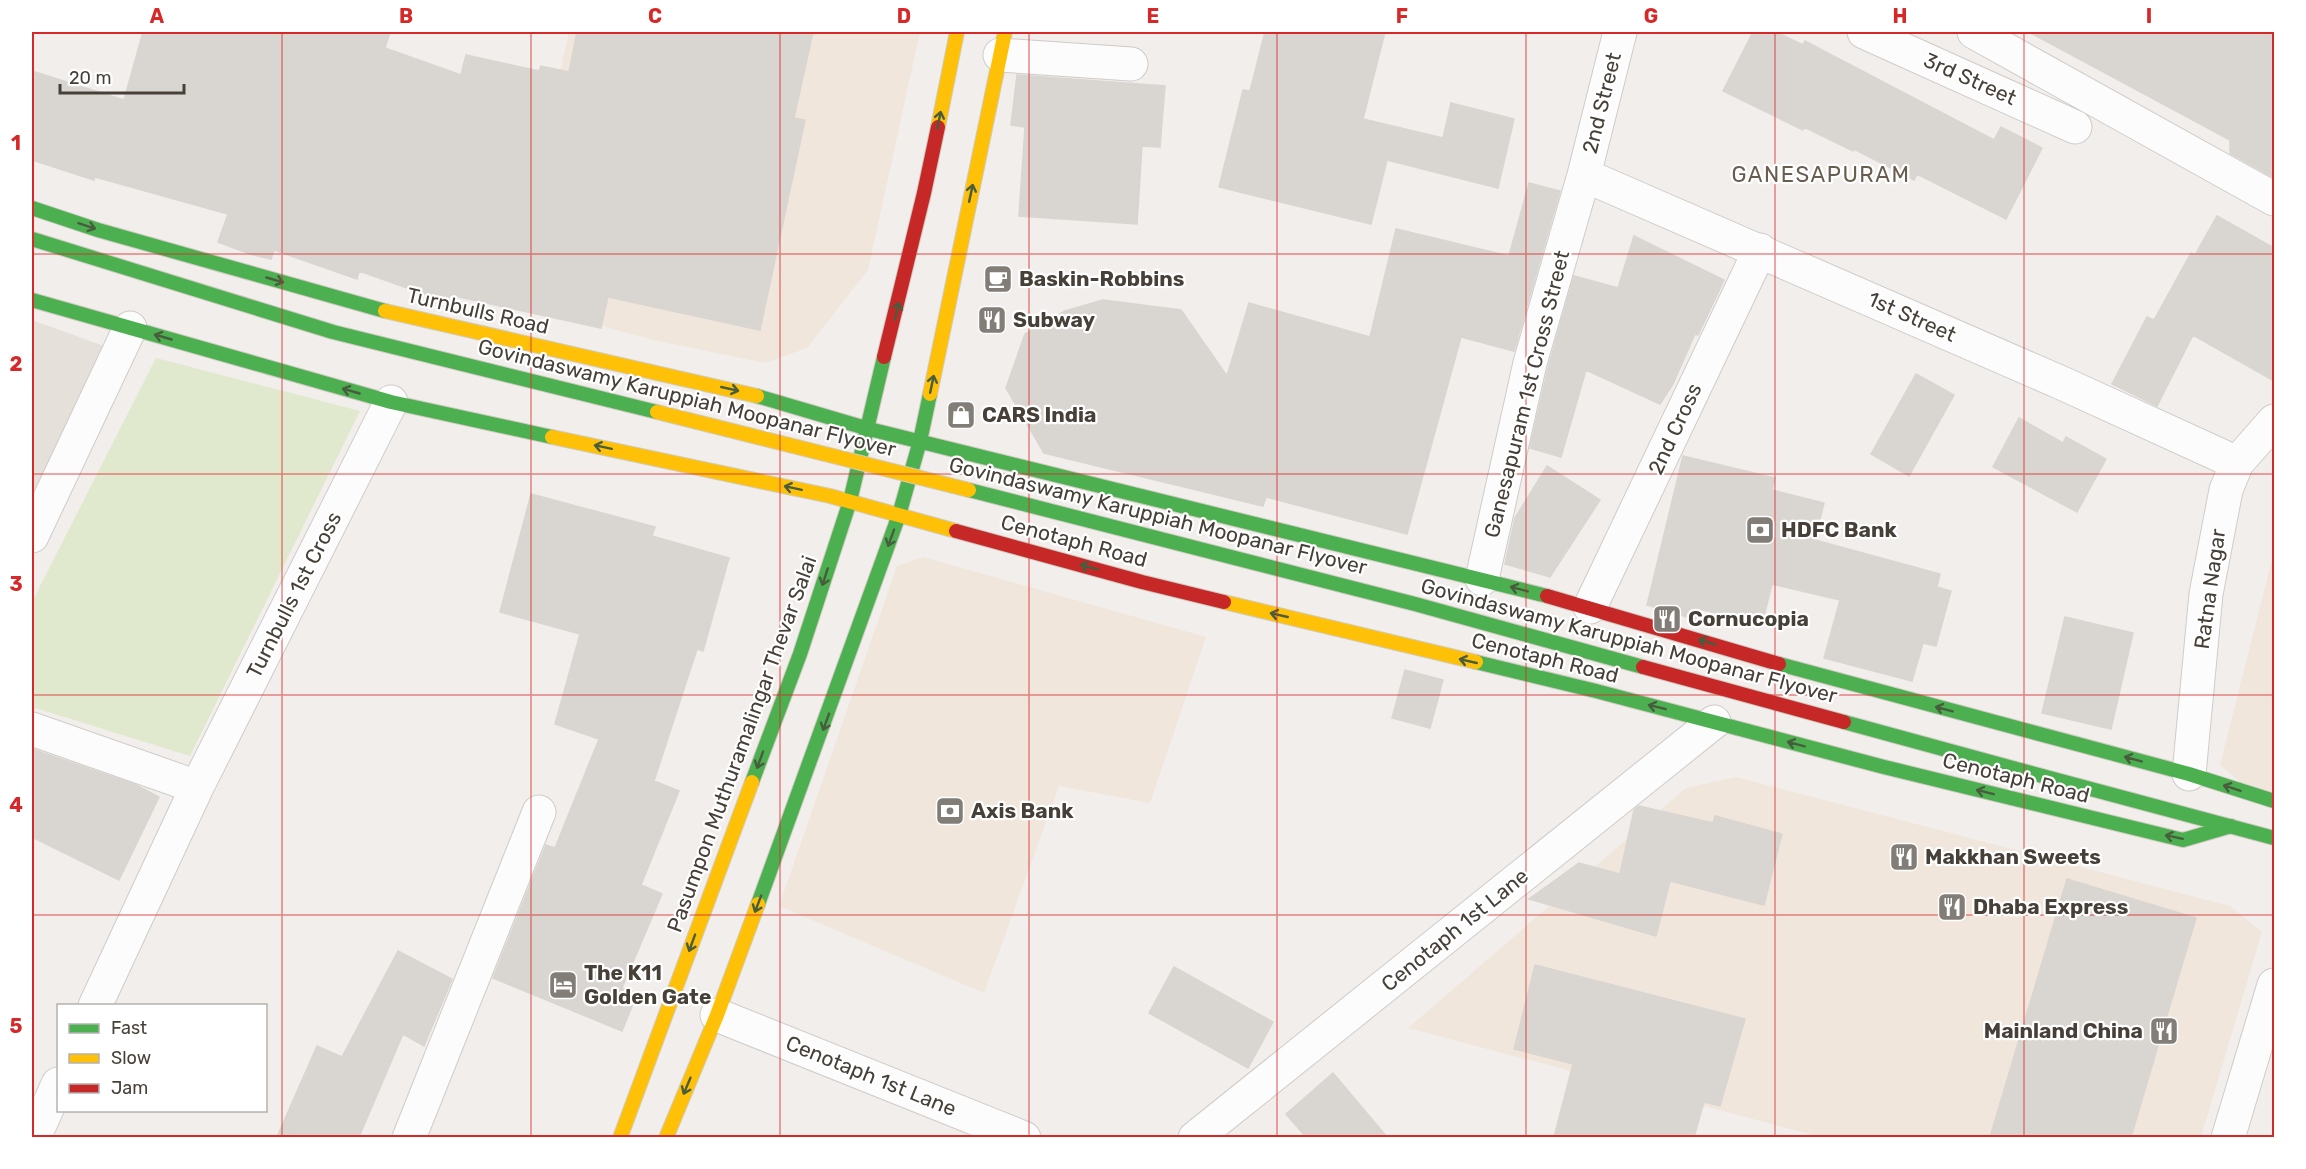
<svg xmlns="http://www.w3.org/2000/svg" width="2306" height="1169" font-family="Rubik,sans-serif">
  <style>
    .residential { fill: #e5e0d9 }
    .commercial { fill: #f0e6dc }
    .green { fill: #e0e9cd }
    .building { fill: #d9d6d2; stroke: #d9d5d1; stroke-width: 1.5 }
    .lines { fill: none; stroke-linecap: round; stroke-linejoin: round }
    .street-casing { stroke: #cfccc9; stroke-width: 35 }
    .fast-casing { stroke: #d0cbc3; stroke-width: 16 }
    .slow-casing { stroke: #d0cbc3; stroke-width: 16 }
    .jam-casing { stroke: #d0cbc3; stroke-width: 16 }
    .street { stroke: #fdfcfc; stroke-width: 33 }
    .fast { stroke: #4caf50; stroke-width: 14 }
    .slow { stroke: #ffc107; stroke-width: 14 }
    .jam { stroke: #c62828; stroke-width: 14 }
    .fast-bridge-casing { stroke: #d0cbc3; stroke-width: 16; stroke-linecap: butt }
    .slow-bridge-casing { stroke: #d0cbc3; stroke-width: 16; stroke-linecap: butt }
    .jam-bridge-casing { stroke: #d0cbc3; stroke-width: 16; stroke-linecap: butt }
    .fast-bridge { stroke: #4caf50; stroke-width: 14 }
    .slow-bridge { stroke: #ffc107; stroke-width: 14 }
    .jam-bridge { stroke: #c62828; stroke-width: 14 }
    .oneway { stroke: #485c3e }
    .grid { fill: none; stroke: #d62828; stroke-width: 1.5; stroke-opacity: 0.55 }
    .labels { text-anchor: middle; stroke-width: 4.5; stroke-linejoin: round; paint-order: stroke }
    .street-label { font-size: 21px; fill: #474038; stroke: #fff }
    .poi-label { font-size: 21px; font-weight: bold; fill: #474038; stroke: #fff; text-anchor: start }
    .neighbourhood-label { font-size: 22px; letter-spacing: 1.5px; fill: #695d4f; stroke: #fff }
    .neatline { fill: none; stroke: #d62828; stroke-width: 2 }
    .grid-label { font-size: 20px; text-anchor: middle; font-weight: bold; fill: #d62828 }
  </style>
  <rect width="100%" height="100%" fill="#f1eeeb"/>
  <path class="residential" d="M32,320L104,346L32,516Z"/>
  <path class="commercial" d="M569,32H920L868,270L807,348L765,363L649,339L510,301Z
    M2274,552V797L2251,791L2220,765Z
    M923,557L1206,637L1150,803L1059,786L984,993L779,906L897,566Z
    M1736,777L2230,906L2262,932L2201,1137H1821L1408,1028L1686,788Z"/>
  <path class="green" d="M156,358L360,411L190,756L32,707V602Z"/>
  <path class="building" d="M143,32H390L385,48L461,75L466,55L539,71L541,66L569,72L577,32H813L794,118L805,120L760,330L608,297L601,328L450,295L447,302L359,271L357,279L274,250L271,259L250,254L218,242L228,214L95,177L94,180L32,160V71L124,100Z
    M1265,32H1385L1363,119L1443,138L1451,103L1514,119L1498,188L1387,160L1371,224L1219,187L1243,90L1250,91Z
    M1753,32H1776L1803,45L1805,41L1994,140L2001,127L2042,148L2006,219L1917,174L1914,180L1854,149L1853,151L1804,127L1803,130L1723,91Z
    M2029,32H2274V178L2230,153V140Z
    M1017,75L1165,86L1160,147L1142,146L1137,224L1019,216L1025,127L1011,125Z
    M1529,183L1560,191L1514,351L1461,337L1407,534L1266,497L1263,506L1044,453L1006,388L1025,334L1065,311L1103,300L1181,310L1227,376L1249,303L1370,337L1396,229L1509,256Z
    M2217,216L2274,248V381L2193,335L2157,406L2112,384L2147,317L2154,320L2191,253L2195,255Z
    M1634,236L1724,280L1698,335L1695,334L1673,384L1660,404L1586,370L1561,457L1530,448L1548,368L1574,276L1618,288Z
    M1916,374L1954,395L1909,476L1871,454Z
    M2019,418L2063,443L2066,437L2106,459L2077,512L1993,467Z
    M1683,456L1775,478L1772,490L1824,503L1815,540L1940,574L1937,587L1951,591L1936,646L1923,643L1912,681L1824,658L1840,600L1772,584L1762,624L1699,609L1697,620L1647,605Z
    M1547,466L1600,500L1550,577L1505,564L1515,518Z
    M531,494L655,527L652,536L729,558L703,651L697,649L654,781L679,791L641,885L662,894L622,988L637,994L622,1031L493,978L546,845L555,848L599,739L555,724L580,634L500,612Z
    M2065,617L2133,633L2111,729L2042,713Z
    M1405,670L1443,680L1430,728L1392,718Z
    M32,749L136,785L159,797L119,880L32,837Z
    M1639,806L1713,823L1715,816L1782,834L1764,905L1670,881L1656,936L1529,899L1579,863L1620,874L1634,810Z
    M2067,879L2196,918L2131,1137H1990Z
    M398,951L452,979L424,1046L403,1034L359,1137H277L317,1046L342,1057Z
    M1535,965L1745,1019L1720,1106L1704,1102L1694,1137H1554L1573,1064L1514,1049Z
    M1174,967L1273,1022L1248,1068L1149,1013Z
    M1333,1073L1387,1137H1306L1286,1114Z"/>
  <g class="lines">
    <g class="street-casing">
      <path id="street" d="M1864,32L2075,127
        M1974,32L2274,199
        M1000,55L1131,64
        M1584,175L2064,384L2237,463
        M32,536L130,328
        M1482,579L1530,363L1584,175L1620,32
        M1590,607L1760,250
        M32,729L197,787
        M2189,774L2206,594L2226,490L2237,463L2274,421
        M95,1006L197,787L391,402
        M717,1015L1024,1138
        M34,1138L58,1084
        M409,1138L539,812
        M1195,1138L1714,722
        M2228,1138L2274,985"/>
    </g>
    <g class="fast-casing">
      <path id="fast" d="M32,208L98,230L385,311
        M32,300L391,402L552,437
        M757,396L869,429L1547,596
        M1476,662L1596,691L1884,767L2183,840L2231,826
        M1779,664L2189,774L2274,801
        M2020,770L2274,838
        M752,782L800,654L850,501L884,357
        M758,904L899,515L920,441L930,394"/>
    </g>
    <g class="slow-casing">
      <path id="slow" d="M938,127L957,32
        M385,311L757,396
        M930,394L1005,32
        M552,437L830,496L956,531
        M1224,602L1476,662
        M620,1138L752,782
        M666,1138L717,1015L758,904"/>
    </g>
    <g class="jam-casing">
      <path id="jam" d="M884,357L924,193L938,127
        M956,531L1142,582L1224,602
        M1547,596L1779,664"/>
    </g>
    <use href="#street" class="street"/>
    <use href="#fast" class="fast"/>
    <use href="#slow" class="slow"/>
    <use href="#jam" class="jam"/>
    <g class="fast-bridge-casing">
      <path id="fast-bridge" d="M32,239L333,332L657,412
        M969,490L1415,604L1643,667
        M1844,722L2020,770"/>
    </g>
    <g class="slow-bridge-casing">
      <path id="slow-bridge" d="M657,412L969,490"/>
    </g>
    <g class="jam-bridge-casing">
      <path id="jam-bridge" d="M1643,667L1844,722"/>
    </g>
    <use href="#fast-bridge" class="fast-bridge"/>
    <use href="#slow-bridge" class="slow-bridge"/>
    <use href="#jam-bridge" class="jam-bridge"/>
  </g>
  <defs><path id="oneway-shaft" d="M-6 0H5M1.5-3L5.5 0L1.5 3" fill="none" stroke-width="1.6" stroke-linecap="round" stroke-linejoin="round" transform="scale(1.5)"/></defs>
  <g class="oneway">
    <use href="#oneway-shaft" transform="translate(939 120) rotate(-78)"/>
    <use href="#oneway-shaft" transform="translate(971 193) rotate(-78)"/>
    <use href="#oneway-shaft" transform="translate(87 226) rotate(18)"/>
    <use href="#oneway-shaft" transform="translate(275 280) rotate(16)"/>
    <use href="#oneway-shaft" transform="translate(897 311) rotate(-77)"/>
    <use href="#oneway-shaft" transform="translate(163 337) rotate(-164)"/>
    <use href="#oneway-shaft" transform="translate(932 384) rotate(-78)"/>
    <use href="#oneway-shaft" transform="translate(730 389) rotate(13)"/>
    <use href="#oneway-shaft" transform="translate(351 391) rotate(-164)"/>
    <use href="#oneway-shaft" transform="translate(603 447) rotate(-168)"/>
    <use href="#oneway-shaft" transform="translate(793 488) rotate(-168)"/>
    <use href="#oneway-shaft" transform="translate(891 538) rotate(110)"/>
    <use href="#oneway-shaft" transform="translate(1089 567) rotate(-165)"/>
    <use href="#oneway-shaft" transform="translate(825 577) rotate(108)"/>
    <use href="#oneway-shaft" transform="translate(1519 589) rotate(-165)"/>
    <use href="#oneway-shaft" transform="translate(1279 615) rotate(-167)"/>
    <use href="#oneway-shaft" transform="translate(1707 642) rotate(-163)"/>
    <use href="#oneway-shaft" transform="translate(1468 661) rotate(-167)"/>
    <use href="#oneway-shaft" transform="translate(1657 707) rotate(-166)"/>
    <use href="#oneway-shaft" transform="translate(1944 709) rotate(-165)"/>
    <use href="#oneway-shaft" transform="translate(826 722) rotate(110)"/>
    <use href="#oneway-shaft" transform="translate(1796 744) rotate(-165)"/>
    <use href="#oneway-shaft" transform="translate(2133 759) rotate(-165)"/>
    <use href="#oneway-shaft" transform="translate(760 760) rotate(110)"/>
    <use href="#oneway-shaft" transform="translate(2232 788) rotate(-162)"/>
    <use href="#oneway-shaft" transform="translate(1985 792) rotate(-166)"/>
    <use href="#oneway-shaft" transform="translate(2174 837) rotate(-168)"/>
    <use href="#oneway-shaft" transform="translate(758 904) rotate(111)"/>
    <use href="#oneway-shaft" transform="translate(692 943) rotate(110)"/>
    <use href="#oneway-shaft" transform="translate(687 1086) rotate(113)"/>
  </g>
  <path class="grid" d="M282,32V1138M531,32V1138M780,32V1138M1029,32V1138M1277,32V1138M1526,32V1138M1775,32V1138M2024,32V1138M32,254H2274M32,474H2274M32,695H2274M32,915H2274"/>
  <defs>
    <g id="cafe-square" transform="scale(1.5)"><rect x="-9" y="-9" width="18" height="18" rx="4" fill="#827d77" stroke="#fff"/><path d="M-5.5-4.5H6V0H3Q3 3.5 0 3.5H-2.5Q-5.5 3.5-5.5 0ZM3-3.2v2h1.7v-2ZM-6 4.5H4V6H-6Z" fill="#fff"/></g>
    <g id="restaurant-square" transform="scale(1.5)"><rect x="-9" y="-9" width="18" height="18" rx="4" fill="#827d77" stroke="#fff"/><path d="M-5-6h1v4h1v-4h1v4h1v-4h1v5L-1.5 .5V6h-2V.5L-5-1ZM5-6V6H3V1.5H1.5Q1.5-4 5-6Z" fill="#fff"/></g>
    <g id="shop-square" transform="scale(1.5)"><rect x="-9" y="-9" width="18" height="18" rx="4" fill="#827d77" stroke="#fff"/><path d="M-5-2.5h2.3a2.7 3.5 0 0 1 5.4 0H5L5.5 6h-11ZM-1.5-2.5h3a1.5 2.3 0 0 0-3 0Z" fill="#fff"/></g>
    <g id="bank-square" transform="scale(1.5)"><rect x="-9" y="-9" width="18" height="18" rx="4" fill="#827d77" stroke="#fff"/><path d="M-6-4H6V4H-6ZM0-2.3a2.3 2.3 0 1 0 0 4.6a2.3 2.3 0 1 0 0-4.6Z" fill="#fff"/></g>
    <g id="hotel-square" transform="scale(1.5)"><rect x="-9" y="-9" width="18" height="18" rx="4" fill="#827d77" stroke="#fff"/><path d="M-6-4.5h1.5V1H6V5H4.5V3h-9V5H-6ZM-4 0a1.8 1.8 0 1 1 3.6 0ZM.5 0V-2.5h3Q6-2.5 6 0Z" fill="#fff"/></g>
  </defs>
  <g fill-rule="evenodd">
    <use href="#cafe-square" x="998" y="279"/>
    <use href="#restaurant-square" x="992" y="320"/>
    <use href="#shop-square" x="961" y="415"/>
    <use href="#bank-square" x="1760" y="530"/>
    <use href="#restaurant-square" x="1667" y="619"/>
    <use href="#bank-square" x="950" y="811"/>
    <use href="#restaurant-square" x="1904" y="857"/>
    <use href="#restaurant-square" x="1952" y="907"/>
    <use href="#hotel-square" x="563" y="985"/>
    <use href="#restaurant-square" x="2164" y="1031"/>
  </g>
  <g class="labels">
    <g class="street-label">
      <text transform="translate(1970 79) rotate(24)" y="7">3rd Street</text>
      <text transform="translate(1602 103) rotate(-76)" y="7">2nd Street</text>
      <text transform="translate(478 311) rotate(13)" y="7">Turnbulls Road</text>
      <text transform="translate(1912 317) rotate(24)" y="7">1st Street</text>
      <text transform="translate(1527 394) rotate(-76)" y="7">Ganesapuram 1st Cross Street</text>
      <text transform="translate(687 398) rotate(14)" y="7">Govindaswamy Karuppiah Moopanar Flyover</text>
      <text transform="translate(1675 429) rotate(-65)" y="7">2nd Cross</text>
      <text transform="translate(1158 516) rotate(14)" y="7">Govindaswamy Karuppiah Moopanar Flyover</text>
      <text transform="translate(1074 541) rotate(15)" y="7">Cenotaph Road</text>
      <text transform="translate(2210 589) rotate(-82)" y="7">Ratna Nagar</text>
      <text transform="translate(294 595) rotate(-63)" y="7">Turnbulls 1st Cross</text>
      <text transform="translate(1629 641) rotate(15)" y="7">Govindaswamy Karuppiah Moopanar Flyover</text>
      <text transform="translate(1545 658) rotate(14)" y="7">Cenotaph Road</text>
      <text transform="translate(742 744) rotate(-70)" y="7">Pasumpon Muthuramalingar Thevar Salai</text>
      <text transform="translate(2016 778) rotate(14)" y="7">Cenotaph Road</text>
      <text transform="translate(1455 930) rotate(-39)" y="7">Cenotaph 1st Lane</text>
      <text transform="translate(871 1076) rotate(22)" y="7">Cenotaph 1st Lane</text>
    </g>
    <g class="poi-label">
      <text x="1019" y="286">Baskin-Robbins</text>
      <text x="1013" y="327">Subway</text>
      <text x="982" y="422">CARS India</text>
      <text x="1781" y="537">HDFC Bank</text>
      <text x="1688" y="626">Cornucopia</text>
      <text x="971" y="818">Axis Bank</text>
      <text x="1925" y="864">Makkhan Sweets</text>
      <text x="1973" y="914">Dhaba Express</text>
      <text x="584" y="980">The K11<tspan x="584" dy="24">Golden Gate</tspan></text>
      <text x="2143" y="1038" text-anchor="end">Mainland China</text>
    </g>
    <g class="neighbourhood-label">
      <text x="1821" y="182">GANESAPURAM</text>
    </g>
  </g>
  <rect width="2306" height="1169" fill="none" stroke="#ffffff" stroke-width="66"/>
  <rect x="57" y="1004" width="210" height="108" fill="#ffffff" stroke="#b5b3af" stroke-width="1.5"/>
  <rect x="69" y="1024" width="30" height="9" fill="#4caf50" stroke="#b5b3af" stroke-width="1.5"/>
  <text x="111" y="1034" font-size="18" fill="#474038">Fast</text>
  <rect x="69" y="1054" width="30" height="9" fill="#ffc107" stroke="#b5b3af" stroke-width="1.5"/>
  <text x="111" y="1064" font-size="18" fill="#474038">Slow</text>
  <rect x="69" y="1084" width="30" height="9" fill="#c62828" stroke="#b5b3af" stroke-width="1.5"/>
  <text x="111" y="1094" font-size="18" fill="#474038">Jam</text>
  <path d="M60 84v9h124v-9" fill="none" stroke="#474038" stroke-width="3"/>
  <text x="69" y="84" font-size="18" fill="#474038" stroke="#ffffff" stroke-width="4.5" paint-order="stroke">20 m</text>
  <rect x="33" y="33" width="2240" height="1103" class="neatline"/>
  <g class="grid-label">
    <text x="157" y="23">A</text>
    <text x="406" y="23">B</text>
    <text x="655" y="23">C</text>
    <text x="904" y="23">D</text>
    <text x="1153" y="23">E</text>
    <text x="1402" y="23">F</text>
    <text x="1651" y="23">G</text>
    <text x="1900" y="23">H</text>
    <text x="2149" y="23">I</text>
    <text x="16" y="150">1</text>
    <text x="16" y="371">2</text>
    <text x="16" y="591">3</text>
    <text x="16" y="812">4</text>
    <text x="16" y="1033">5</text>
  </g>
</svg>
